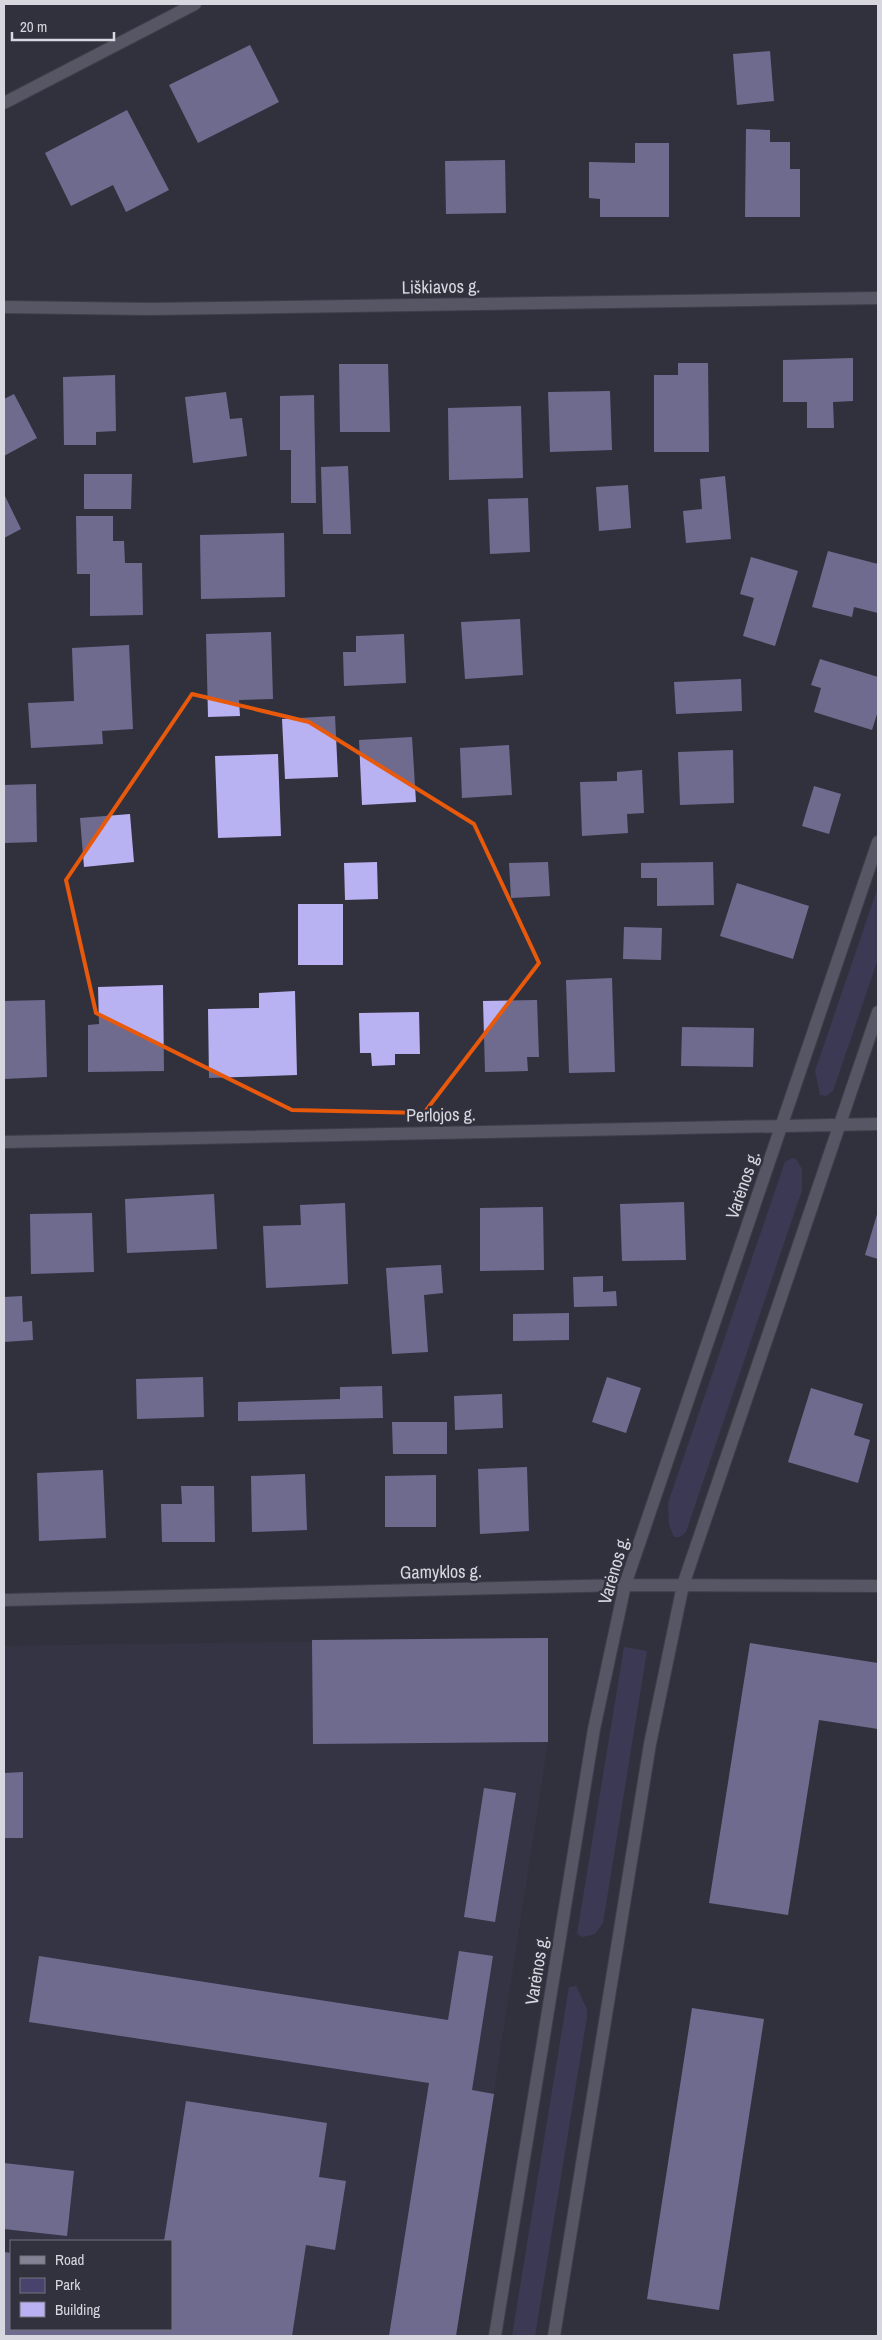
<svg xmlns="http://www.w3.org/2000/svg" width="882" height="2340" font-family="'Archivo Narrow',sans-serif">
  <style>
    .built { fill: #3b394c; fill-rule: evenodd }
    .green { fill: #48436d }
    .building { fill: #b8b2f2 }
    .lines { fill: none; stroke-linecap: round; stroke-linejoin: round }
    .street-casing { stroke: #4f4e59; stroke-width: 14 }
    .street { stroke: #848393; stroke-width: 12 }
    .marked { fill: none; stroke: #e8590c; stroke-width: 4; stroke-linejoin: round }
    .labels { text-anchor: middle; stroke-width: 5; stroke-linejoin: round; paint-order: stroke }
    .street-label { font-size: 18px; fill: #d8d7e0; stroke: #32313e }
  </style>
  <rect width="100%" height="100%" fill="#32313e"/>
  <path class="built" d="M548,1638V1742L456,2336H4V1646ZM11,2241H171V2329H11Z"/>
  <path class="green" d="M878,887V959L833,1091L826,1096L820,1095L815,1071Z
    M792,1158L796,1159L802,1169V1190L686,1532L680,1537H674L669,1525L668,1503L785,1162Z
    M624,1647L647,1651L603,1923L595,1934L583,1937L577,1934Z
    M576,1986L587,2009V2017L535,2336H512L569,1987Z"/>
  <path class="building" d="M250,45L279,102L198,143L169,85Z
    M770,51L774,101L737,105L733,54Z
    M127,110L169,190L126,212L113,185L71,206L45,153Z
    M746,129L770,130V142H790V169H800V217H745Z
    M635,143H669V217H600V199L589,198V162L635,163Z
    M505,160L506,213L446,214L445,161Z
    M853,358V401L833,402L834,428H807V402H783V360Z
    M678,363H708L709,452H654V375H678Z
    M339,364H388L390,432H340Z
    M115,375L116,431L96,432V445H64L63,377Z
    M610,391L612,450L550,452L548,392Z
    M226,392L230,419L242,418L247,456L193,463L185,397Z
    M14,394L37,438L4,456V399Z
    M314,395L316,503H291V450H280V396Z
    M521,406L523,478L449,480L448,408Z
    M348,466L351,534H323L321,467Z
    M84,474H132L131,509H84Z
    M725,476L731,539L686,543L683,511L702,509L700,479Z
    M628,485L631,528L599,531L596,487Z
    M4,494L21,529L4,538Z
    M528,498L530,552L490,554L488,499Z
    M76,516H113V541H124L125,563H142L143,615L90,616V574H77Z
    M284,533L285,597L201,599L200,535Z
    M828,551L878,564V613L854,607L852,617L812,607Z
    M751,557L798,571L775,646L743,636L754,598L740,594Z
    M520,619L523,675L465,679L461,622Z
    M271,632L273,699L239,700L240,716L208,717L206,634Z
    M404,634L406,683L344,686L343,652H356V636Z
    M129,645L133,729L102,731L103,744L31,748L28,703L74,701L72,648Z
    M820,659L878,677V711L872,730L814,712L821,688L811,685Z
    M741,679L742,711L676,714L674,682Z
    M335,716L338,777L285,779L282,719Z
    M412,737L416,802L362,805L359,740Z
    M509,745L512,795L462,798L460,748Z
    M733,750L734,803L680,805L678,752Z
    M278,754L281,836L218,838L215,756Z
    M642,770L644,813L627,814L628,833L582,836L580,782L617,781V772Z
    M36,784L37,842L4,843V785Z
    M814,786L841,794L829,834L802,826Z
    M130,814L134,862L84,867L80,818Z
    M377,862L378,899L345,900L344,863Z
    M548,862L550,896L511,898L509,863Z
    M713,862L714,905L657,906V878H641V863Z
    M737,883L809,906L793,959L720,936Z
    M298,904H343V965H298Z
    M624,927L662,928L661,960L623,959Z
    M612,978L615,1072L569,1073L566,980Z
    M163,985L164,1071L88,1072V1025L99,1024L98,987Z
    M295,991L297,1075L209,1078L208,1009L259,1008V993Z
    M45,1000L47,1077L4,1079V1001Z
    M537,1000L539,1057H527L528,1071L485,1072L483,1001Z
    M419,1012L420,1054H395V1065L372,1066L371,1053H360L359,1013Z
    M682,1027L754,1028L753,1067L681,1066Z
    M214,1194L217,1249L127,1253L125,1199Z
    M684,1202L686,1260L622,1261L620,1204Z
    M345,1203L348,1284L266,1288L263,1226L301,1225L300,1205Z
    M543,1207L544,1270L480,1271V1208Z
    M878,1211V1259L865,1255Z
    M92,1213L94,1272L31,1274L30,1214Z
    M441,1265L443,1293L424,1295L428,1352L392,1354L386,1268Z
    M603,1276V1292L616,1291L617,1306L574,1307L573,1277Z
    M22,1296L23,1322L32,1321L33,1340L4,1342V1297Z
    M569,1313V1340L513,1341V1314Z
    M203,1377L204,1417L137,1419L136,1379Z
    M607,1377L641,1388L626,1433L592,1422Z
    M382,1386L383,1418L238,1421V1402L340,1399V1387Z
    M811,1388L863,1404L854,1435L870,1440L858,1483L788,1462Z
    M502,1394L503,1428L455,1430L454,1396Z
    M392,1422H447V1454H393Z
    M527,1467L529,1531L480,1534L478,1469Z
    M103,1470L106,1538L39,1541L37,1473Z
    M305,1474L307,1530L252,1532L251,1476Z
    M436,1475V1527H385V1476Z
    M181,1486H214L215,1542H162L161,1504H182Z
    M548,1638V1742L313,1744L312,1640Z
    M750,1643L878,1663V1729L819,1720L788,1915L709,1903Z
    M23,1772V1838H4V1773Z
    M484,1788L516,1793L495,1922L464,1917Z
    M459,1951L493,1956L472,2090L494,2094L456,2336H389L429,2083L29,2022L39,1956L448,2020Z
    M692,2008L764,2019L719,2310L647,2299Z
    M186,2101L327,2123L319,2177L346,2181L335,2250L306,2245L292,2336H4V2252L11,2253V2329H171V2241H164Z
    M4,2163L74,2171L67,2236L4,2229Z"/>
  <g class="lines">
    <g class="street-casing">
      <path id="street" d="M4,103L195,4
        M4,307L149,309L878,298
        M4,1142L878,1124
        M4,1600L625,1585L878,1586
        M495,2336L594,1729L625,1585L878,842
        M554,2336L650,1744L683,1585L878,1012"/>
    </g>
    <use href="#street" class="street"/>
  </g>
  <path d="M0 0H882V2340H0ZM192,694L309,722L474,824L539,963L424,1113L292,1110L96,1013L66,880Z" fill="#32313e" fill-opacity=".55" fill-rule="evenodd"/>
  <path class="marked" d="M192,694L309,722L474,824L539,963L424,1113L292,1110L96,1013L66,880Z"/>
  <g class="labels">
    <g class="street-label">
      <text transform="translate(441 287) rotate(-1)" y="6">Liškiavos g.</text>
      <text transform="translate(441 1115) rotate(-1)" y="6">Perlojos g.</text>
      <text transform="translate(743 1185) rotate(-71)" y="6">Varėnos g.</text>
      <text transform="translate(614 1570) rotate(-74)" y="6">Varėnos g.</text>
      <text transform="translate(441 1572) rotate(-1)" y="6">Gamyklos g.</text>
      <text transform="translate(537 1970) rotate(-81)" y="6">Varėnos g.</text>
    </g>
  </g>
  <rect width="882" height="2340" fill="none" stroke="#d8d7e0" stroke-width="10"/>
  <rect x="10" y="2240" width="162" height="90" fill="#32313e" stroke="#74737f"/>
  <rect x="20" y="2256" width="25" height="8" fill="#848393" stroke="#74737f"/>
  <text x="55" y="2265" font-size="15" fill="#d8d7e0">Road</text>
  <rect x="20" y="2278" width="25" height="15" fill="#48436d" stroke="#74737f"/>
  <text x="55" y="2290" font-size="15" fill="#d8d7e0">Park</text>
  <rect x="20" y="2302" width="25" height="15" fill="#b8b2f2" stroke="#74737f"/>
  <text x="55" y="2315" font-size="15" fill="#d8d7e0">Building</text>
  <path d="M12 32v8h102v-8" fill="none" stroke="#d8d7e0" stroke-width="2.5"/>
  <text x="20" y="32" font-size="15" fill="#d8d7e0" stroke="#32313e" stroke-width="4" paint-order="stroke">20 m</text>
</svg>
